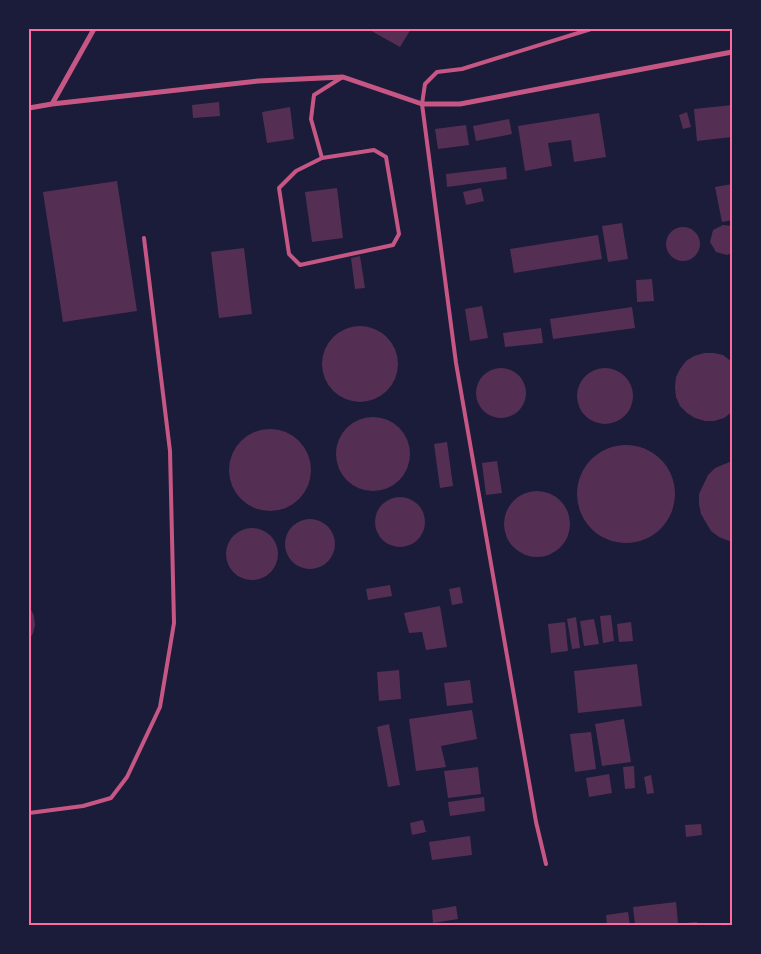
<svg xmlns="http://www.w3.org/2000/svg" width="761" height="954" font-family="Spectral,serif">
  <style>
    .building { fill: #542f53 }
    .lines { fill: none; stroke-linecap: round; stroke-linejoin: round }
    .service { stroke: #c65784; stroke-width: 4 }
    .minor { stroke: #c65784; stroke-width: 5 }
    .neatline { fill: none; stroke: #ff6b9d; stroke-width: 2 }
  </style>
  <rect width="100%" height="100%" fill="#1b1b3a"/>
  <path class="building" d="M368,29H411L400,47Z
    M219,102L220,116L193,118L192,105Z
    M732,105V137L697,141L694,109Z
    M290,107L294,139L267,143L262,112Z
    M687,112L691,127L683,129L679,115Z
    M599,113L606,157L574,162L571,140L548,143L552,166L525,171L518,126Z
    M509,119L512,134L476,141L473,126Z
    M466,125L469,145L438,149L435,129Z
    M506,167L507,179L447,187L446,174Z
    M117,181L137,311L63,322L43,192Z
    M732,184V220L722,222L715,187Z
    M337,188L343,238L312,242L305,192Z
    M481,188L484,201L466,205L463,192Z
    M622,223L628,259L608,262L602,226Z
    M723,225L732,226V253L727,255L716,252L710,242L713,230Z
    M666 244a17 17 0 1 1 34 0a17 17 0 1 1-34 0Z
    M598,235L602,259L514,273L510,249Z
    M244,248L252,314L219,318L211,252Z
    M360,256L365,288L355,289L351,258Z
    M652,279L654,301L637,302L636,280Z
    M482,306L488,338L470,341L465,309Z
    M632,307L635,328L553,339L550,319Z
    M322 364a38 38 0 1 1 76 0a38 38 0 1 1-76 0Z
    M541,328L543,343L505,347L503,333Z
    M704,353H714L723,355L732,362V412L724,418L714,421H705L695,418L687,413L680,406L676,397L675,387L676,377L680,369L686,361L694,356Z
    M476 393a25 25 0 1 1 50 0a25 25 0 1 1-50 0Z
    M577 396a28 28 0 1 1 56 0a28 28 0 1 1-56 0Z
    M336 454a37 37 0 1 1 74 0a37 37 0 1 1-74 0Z
    M229 470a41 41 0 1 1 82 0a41 41 0 1 1-82 0Z
    M447,442L453,486L440,488L434,444Z
    M577 494a49 49 0 1 1 98 0a49 49 0 1 1-98 0Z
    M497,461L502,493L486,495L482,463Z
    M732,461V542L719,537L711,531L701,514L699,504V494L708,475L715,468Z
    M504 524a33 33 0 1 1 66 0a33 33 0 1 1-66 0Z
    M375 522a25 25 0 1 1 50 0a25 25 0 1 1-50 0Z
    M285 544a25 25 0 1 1 50 0a25 25 0 1 1-50 0Z
    M226 554a26 26 0 1 1 52 0a26 26 0 1 1-52 0Z
    M390,585L392,596L368,600L366,589Z
    M460,587L463,603L452,605L449,589Z
    M29,605L34,616L35,625L33,633L29,641Z
    M440,606L447,647L426,650L422,632L409,633L404,613Z
    M611,615L614,641L603,643L600,616Z
    M576,617L580,648L572,649L567,619Z
    M594,619L599,644L584,646L580,621Z
    M565,622L568,651L551,653L548,624Z
    M631,622L633,641L619,642L617,624Z
    M637,664L642,706L578,713L574,671Z
    M399,670L401,699L379,701L377,672Z
    M470,680L473,703L447,706L444,683Z
    M472,710L477,739L441,746L446,767L416,771L409,719Z
    M624,719L631,762L602,766L595,724Z
    M389,724L400,785L388,787L377,727Z
    M591,732L596,769L575,772L570,734Z
    M634,766L635,788L625,789L623,767Z
    M478,767L481,794L448,798L444,771Z
    M609,774L612,793L589,797L586,778Z
    M651,775L654,793L647,794L644,777Z
    M484,797L485,811L450,816L448,802Z
    M423,820L426,832L412,835L410,823Z
    M701,824L702,835L686,837L685,825Z
    M470,836L472,855L432,860L429,842Z
    M676,902L678,923L661,925H635L633,907Z
    M456,906L458,919L433,923L432,910Z
    M628,912L630,925H607L606,915Z
    M697,922L698,925H686L685,923Z"/>
  <g class="lines">
    <path class="service" d="M374,150L386,157L399,234L393,245L300,265L289,254L279,188L296,171L322,158Z
      M322,158L311,119L314,95L341,78
      M29,813L83,806L111,798L127,777L160,707L174,623L170,451L144,238
      M546,864L536,822L456,363L422,104L425,84L437,72L462,69L591,29"/>
    <path class="minor" d="M52,104L94,29
      M29,108L52,104L258,81L343,77L422,104H460L732,52"/>
  </g>
  <rect width="761" height="954" fill="none" stroke="#1b1b3a" stroke-width="60"/>
  <rect x="30" y="30" width="701" height="894" class="neatline"/>
</svg>
